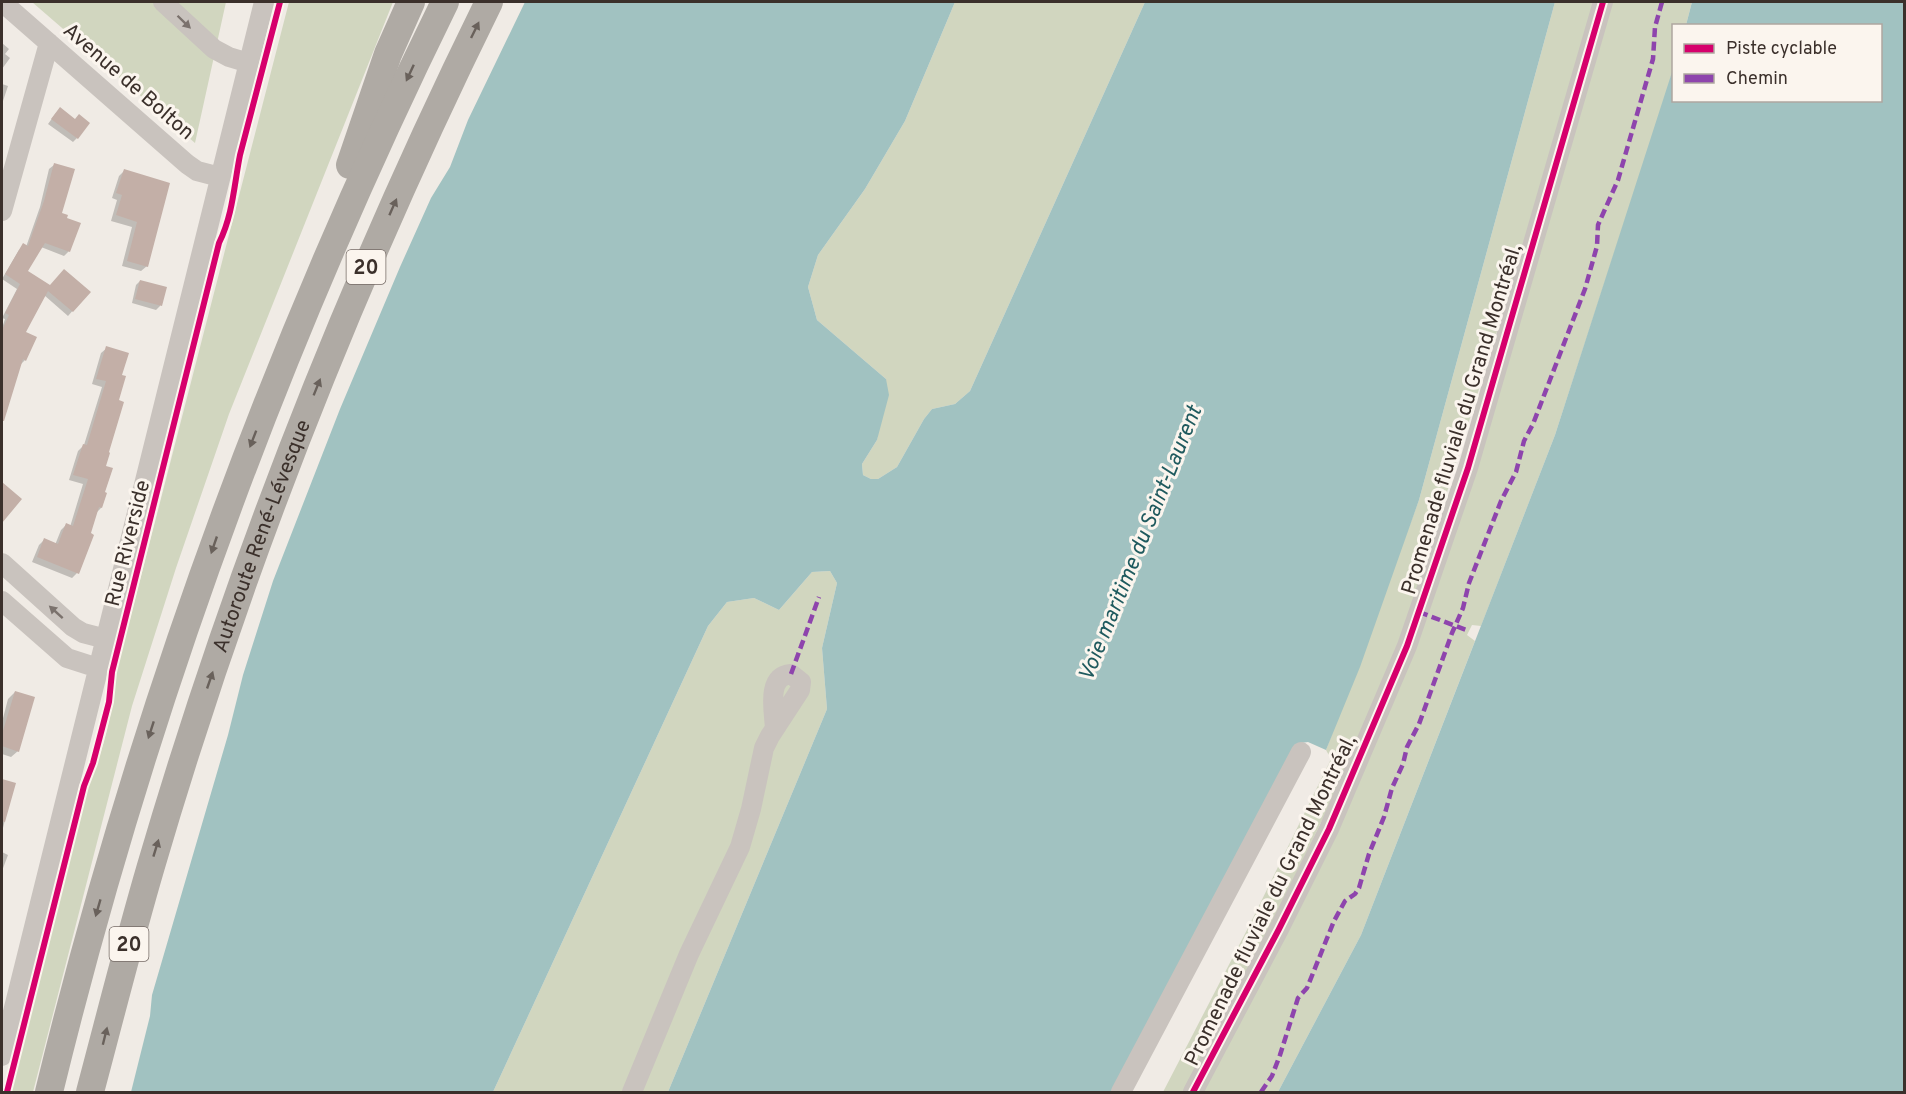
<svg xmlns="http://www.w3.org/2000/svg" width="1906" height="1094" font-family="Overpass,sans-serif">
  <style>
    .green { fill: #d1d6bf }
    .water { fill: #a1c2c1 }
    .shadow { fill: #0003 }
    .building { fill: #c3afa7 }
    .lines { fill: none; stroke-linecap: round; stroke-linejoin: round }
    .minor { stroke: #c9c3be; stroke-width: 20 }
    .highway { stroke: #afaaa4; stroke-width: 28 }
    .quiet { stroke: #8e44ad; stroke-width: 4.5; stroke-dasharray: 9 4.5; stroke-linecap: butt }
    .cycleway-casing { stroke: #fbf5ee; stroke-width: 10 }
    .cycleway { stroke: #d6006c; stroke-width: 6 }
    .oneway { fill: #7b726d }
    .oneway2 { fill: #69615b }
    .labels { text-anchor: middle; stroke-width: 6; stroke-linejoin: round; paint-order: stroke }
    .shield { fill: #fbf5ee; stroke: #756b66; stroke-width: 1.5 }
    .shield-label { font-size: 20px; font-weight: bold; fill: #3b302b }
    .street-label { font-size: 21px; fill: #3b302b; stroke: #fbf5ee }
    .water-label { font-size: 22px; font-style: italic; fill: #1f5a5e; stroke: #fbf5ee }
  </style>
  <rect width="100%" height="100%" fill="#f0ebe5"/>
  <path class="green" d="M32,2H226L195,143Z
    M289,2H393L229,414L176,568L132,706L33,1092H10L87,784C104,753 113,712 115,677Z
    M955,2H1145L970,391L955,404L932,409L924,419L897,467L878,479H871L863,475L862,464L877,440L886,379L817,320L808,287L818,255L865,189L905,121Z
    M1555,2H1595L1502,315L1398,650L1352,759L1258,952L1184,1092H1163L1249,926L1331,759L1326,750L1419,500Z
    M1611,2H1692L1686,25L1674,26L1673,69L1668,88L1555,435L1481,626L1472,625L1467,635L1475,641L1361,935L1278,1092H1201L1358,783Z
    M830,571L837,583L822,648L827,709L668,1092H493L708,626L727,602L754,598L779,610L812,572Z"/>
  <path class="water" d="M525,2H955L905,121L865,189L818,255L808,287L817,320L886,379L889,395L877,440L862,464L863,475L871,479H878L897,467L924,419L932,409L955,404L970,391L1145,2H1555L1419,500L1360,667L1326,750L1308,742L1301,743L1112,1092H668L827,709L822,648L837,583L830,571L812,572L779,610L754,598L727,602L708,626L493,1092H131L150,1016L152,995L228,735L243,675L273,581L340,409L400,267L431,198L450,167L468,120Z
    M1692,2H1904V1092H1278L1361,935L1555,435L1673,69L1674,100H1880V26L1686,25Z"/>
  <path class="shadow" d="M2,43L9,49L5,54L10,58L2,69Z
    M2,84L8,86L2,104Z
    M56,113L77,138L73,142L48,124Z
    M54,165L60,214L69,251L64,256L41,247L26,272L50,287L89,292L68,316L44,295L24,333L25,360L20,365L6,412L2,416V328L5,319L2,318L17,289L2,279L19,250L26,247L40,207L49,169Z
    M124,171L168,184L147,266L141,271L122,266L132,227L111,221L117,200L112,198L119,176Z
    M140,281L165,288L160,306L156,310L132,303L136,285Z
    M107,348L120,376L117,401L104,466L101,508L95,514L77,573L72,578L32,562L39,545L44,540L55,545L61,530L66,525L70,527L83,484L69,480L78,451L84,445L102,387L92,384L101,353Z
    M15,692L18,751L11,757L2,754V722L8,699Z
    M2,781L14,784L2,832Z
    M2,852L8,855L2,871Z"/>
  <path class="building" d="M60,107L75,119L79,114L90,123L78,139L51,119Z
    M54,163L75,169L62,213L68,215L67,218L81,223L70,252L45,243L28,271L50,285L64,269L91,292L73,312L48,291L26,332L37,337L26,361L23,359L4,421H2V330L9,315L5,313L20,284L5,274L23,243L28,246L44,201Z
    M124,169L170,183L148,267L127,261L137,222L116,215L122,195L116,193Z
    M140,280L167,287L162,306L135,299Z
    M106,346L129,353L122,375L126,376L119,400L124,402L109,452L110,453L106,466L113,468L105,492L107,493L102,508L99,507L91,533L94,535L79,574L37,557L44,538L58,544L66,523L73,526L88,479L73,475L83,444L87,445L106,381L96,379Z
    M2,482L22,499L2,523Z
    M15,691L35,697L19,752L2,746V734Z
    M2,779L16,783L5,822L2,821Z"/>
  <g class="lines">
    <path class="minor" d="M2,2L187,164L197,171L220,177
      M163,2L214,49L229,57L249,63
      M2,211L49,43
      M2,563L73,627L83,633L106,639
      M2,601L67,658L98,668
      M2,1056L264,2
      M632,1092L689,954L740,847L751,809L764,748L770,736L800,690L801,682L791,674C766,676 774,711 775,728
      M1121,1092L1301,752
      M1193,1092L1279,929L1329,829L1407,646L1468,468L1603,2"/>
    <g class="highway">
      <path d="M350,165L388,54L411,2"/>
      <path d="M49,1092C141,715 274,350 445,2"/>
      <path id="s1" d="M90,1092C110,1017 129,941 151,866C238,569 352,280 489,2"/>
    </g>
    <path class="quiet" d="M1419,612L1469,631
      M791,674L819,597
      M1261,1092L1272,1076L1280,1055L1298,998L1307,988L1334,921L1345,901L1355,894L1359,888L1369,854L1384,817L1392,788L1403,764L1407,747L1419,724L1452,633L1463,608L1469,583L1501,501L1516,472L1524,441L1533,424L1585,289L1597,246L1598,225L1618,180L1653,59L1655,27L1662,2"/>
    <g class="cycleway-casing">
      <path id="cycleway" d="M7,1092L84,786L93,763L109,702L112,672L219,243C233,215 234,185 240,155L280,2
        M1193,1092L1279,929L1329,829L1407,646L1468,468L1603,2"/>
    </g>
    <use href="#cycleway" class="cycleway"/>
  </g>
  <defs><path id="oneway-solid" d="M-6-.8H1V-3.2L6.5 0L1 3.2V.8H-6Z" transform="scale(1.5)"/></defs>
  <g class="oneway">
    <use href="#oneway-solid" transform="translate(184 22) rotate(44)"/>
    <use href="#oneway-solid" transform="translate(56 612) rotate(-138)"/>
  </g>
  <g class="oneway2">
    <use href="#oneway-solid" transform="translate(475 30) rotate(-64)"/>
    <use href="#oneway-solid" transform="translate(410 73) rotate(115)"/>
    <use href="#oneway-solid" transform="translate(393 207) rotate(-66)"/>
    <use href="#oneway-solid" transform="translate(317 387) rotate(-68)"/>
    <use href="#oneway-solid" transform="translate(253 439) rotate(111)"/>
    <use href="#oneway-solid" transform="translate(214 545) rotate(109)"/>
    <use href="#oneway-solid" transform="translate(210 680) rotate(-71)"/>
    <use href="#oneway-solid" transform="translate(151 730) rotate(108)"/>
    <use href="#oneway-solid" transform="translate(156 848) rotate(-73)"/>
    <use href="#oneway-solid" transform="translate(98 908) rotate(106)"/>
    <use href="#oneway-solid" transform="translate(105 1036) rotate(-76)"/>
  </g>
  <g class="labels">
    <g class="shield">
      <rect x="346.5" y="250" width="39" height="34" rx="4.5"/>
      <rect x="109.5" y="927" width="39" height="34" rx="4.5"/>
    </g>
    <g class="shield-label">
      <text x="366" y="274">20</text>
      <text x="129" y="951">20</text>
    </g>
    <g class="street-label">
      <text transform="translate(129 81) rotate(41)" y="7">Avenue de Bolton</text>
      <text transform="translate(1461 419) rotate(-73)" y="7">Promenade fluviale du Grand Montréal,</text>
      <text dy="7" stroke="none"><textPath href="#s1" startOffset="582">Autoroute René-Lévesque</textPath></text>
      <text transform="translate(127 543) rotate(-76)" y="7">Rue Riverside</text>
      <text transform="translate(1270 900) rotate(-64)" y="7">Promenade fluviale du Grand Montréal,</text>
    </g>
    <g class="water-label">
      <text transform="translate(1139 543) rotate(-68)" y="8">Voie maritime du Saint-Laurent</text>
    </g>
  </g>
  <rect width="1906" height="1094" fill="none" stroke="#3b302b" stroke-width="6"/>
  <rect x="1672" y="24" width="210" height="78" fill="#fbf5ee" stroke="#aea6a0" stroke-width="1.5"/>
  <rect x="1684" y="44" width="30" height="9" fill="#d6006c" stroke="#aea6a0" stroke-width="1.5"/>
  <text x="1726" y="54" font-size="18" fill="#3b302b">Piste cyclable</text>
  <rect x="1684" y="74" width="30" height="9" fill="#8e44ad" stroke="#aea6a0" stroke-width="1.5"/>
  <text x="1726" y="84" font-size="18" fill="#3b302b">Chemin</text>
</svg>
